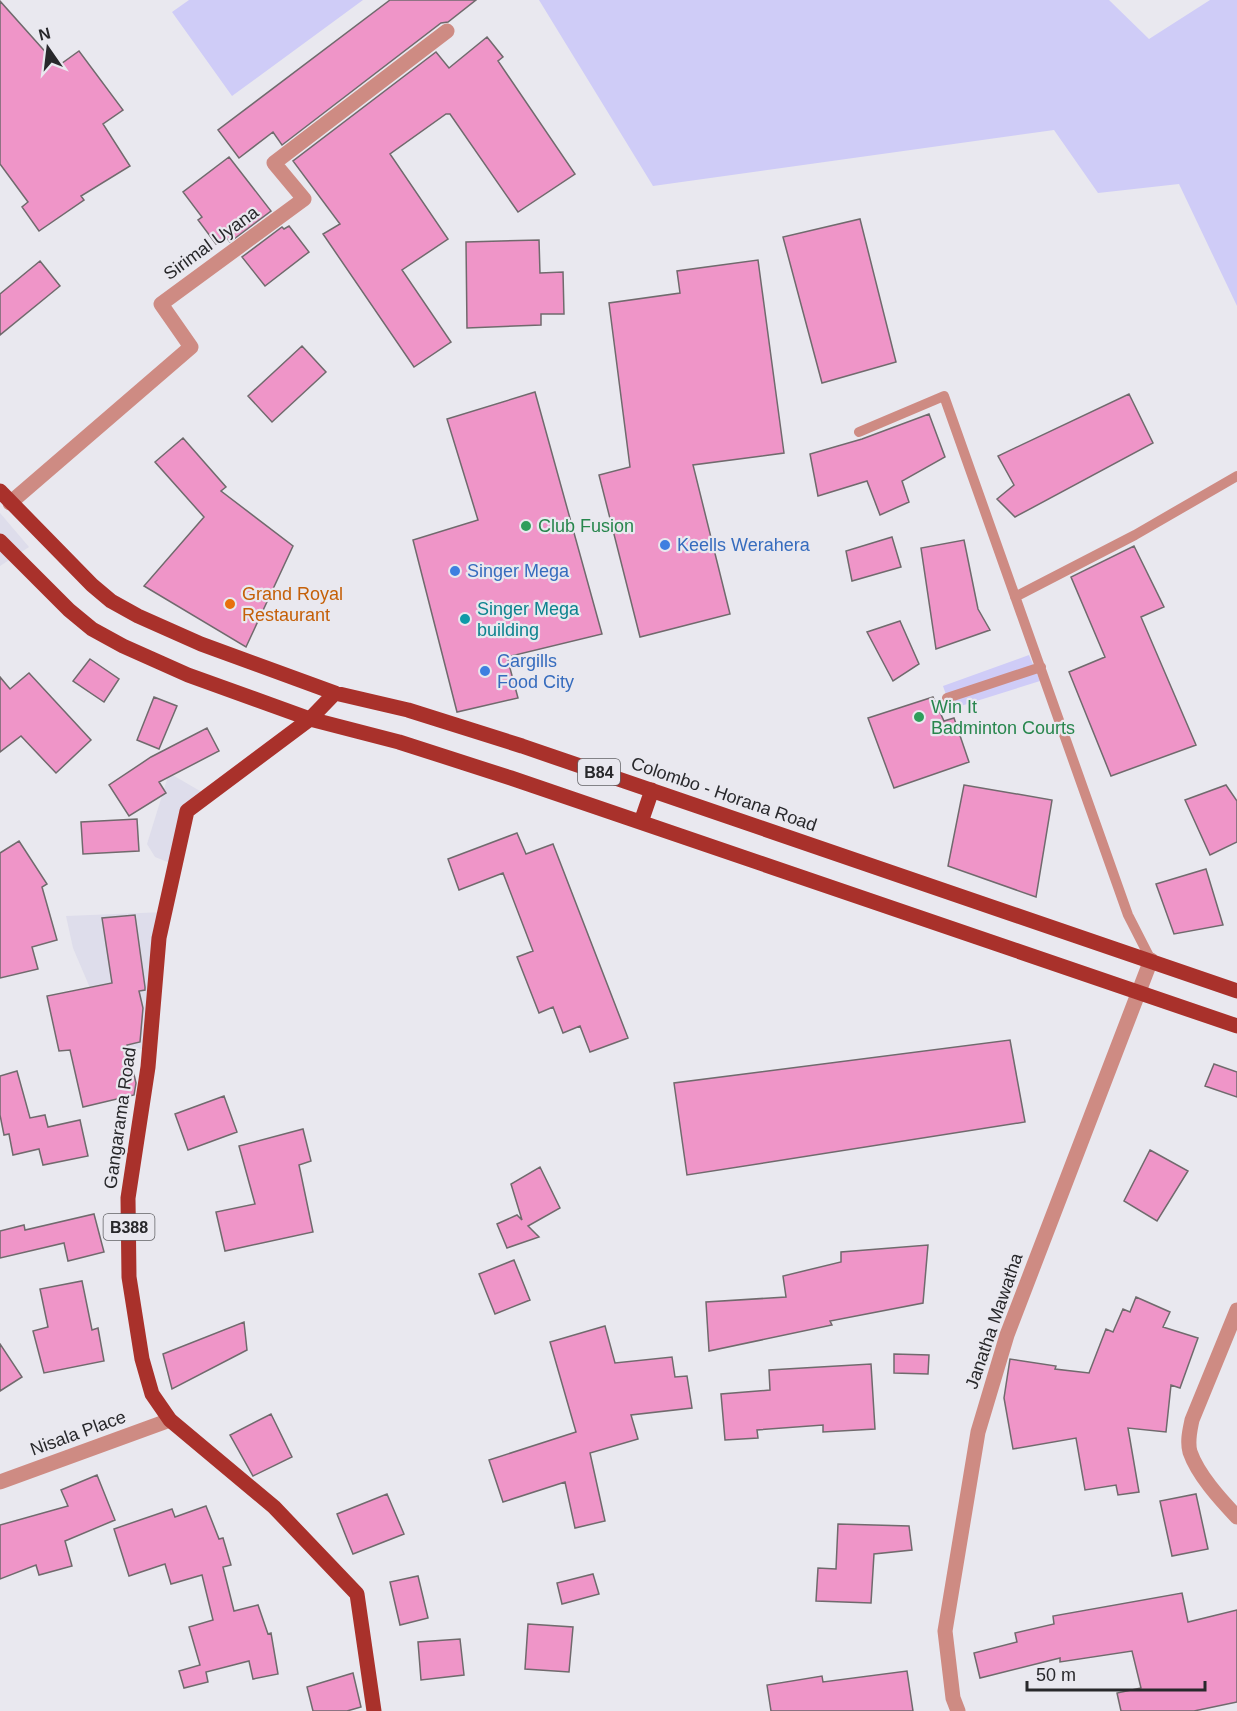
<svg xmlns="http://www.w3.org/2000/svg" width="1237" height="1711" font-family="Helvetica,sans-serif">
  <style>
    .built { fill: #deddeb }
    .green { fill: #cfccf7 }
    .building { fill: #ef95c8; stroke: #706a6d; stroke-width: 1.5 }
    .lines { fill: none; stroke-linecap: round; stroke-linejoin: round }
    .service { stroke: #ce8b83; stroke-width: 10 }
    .minor { stroke: #ce8b83; stroke-width: 15 }
    .primary { stroke: #a9312b; stroke-width: 15 }
    .leisure-dot { fill: #2e9e5b; stroke: #e9e8ef; stroke-width: 2 }
    .shop-dot { fill: #3f7fe0; stroke: #e9e8ef; stroke-width: 2 }
    .food-dot { fill: #e8710a; stroke: #e9e8ef; stroke-width: 2 }
    .culture-dot { fill: #0f9aa8; stroke: #e9e8ef; stroke-width: 2 }
    .labels { text-anchor: middle; stroke-width: 4.5; stroke-linejoin: round; paint-order: stroke }
    .shield { fill: #e9e8ef; stroke: #626266; stroke-width: 1.5 }
    .shield-label { font-size: 16px; font-weight: bold; fill: #28282b }
    .street-label { font-size: 18px; fill: #28282b; stroke: #e9e8ef }
    .leisure-label { font-size: 18px; fill: #27864d; stroke: #e9e8ef; text-anchor: start }
    .shop-label { font-size: 18px; fill: #366cbe; stroke: #e9e8ef; text-anchor: start }
    .food-label { font-size: 18px; fill: #c56008; stroke: #e9e8ef; text-anchor: start }
    .culture-label { font-size: 18px; fill: #0d838f; stroke: #e9e8ef; text-anchor: start }
  </style>
  <rect width="100%" height="100%" fill="#e9e8ef"/>
  <path class="built" d="M0,513L29,547L0,566Z
    M169,773L207,795L187,811L175,865L155,857L147,844Z
    M165,912L149,1051L113,1042L73,948L66,916Z"/>
  <path class="green" d="M189,0H363L232,96L172,12Z
    M539,0H1109L1149,39L1210,0H1237V306L1179,184L1098,193L1054,130L653,186Z
    M1029,655L1040,681L951,709L943,686Z"/>
  <path class="building" d="M390,0H476L448,22L441,23L282,145L273,132L239,158L218,130Z
    M0,1L58,66L79,51L123,110L103,124L130,166L81,196L84,200L39,231L22,207L28,202L0,164Z
    M487,37L503,57L498,61L575,174L518,212L450,114H446L390,154L448,239L402,270L451,342L414,367L323,234L340,224L293,161L436,52L449,68Z
    M229,157L271,211L230,242L226,237L216,244L198,220L202,217L183,192Z
    M860,219L896,362L822,383L783,237Z
    M289,226L309,252L265,286L242,257L282,227L284,229Z
    M539,240L540,273L563,272L564,314H541V325L467,328L466,242Z
    M758,260L784,453L693,465L730,614L640,637L599,475L630,467L609,303L680,293L677,271Z
    M40,261L60,286L0,335V294Z
    M302,346L326,372L272,422L248,396Z
    M535,392L602,634L507,657L518,698L457,712L413,540L478,520L447,419Z
    M1129,394L1153,443L1015,517L997,499L1014,485L998,456Z
    M929,414L945,457L902,481L909,502L880,515L867,481L818,496L810,454L862,439Z
    M183,438L226,487L221,491L293,546L246,647L144,586L204,517L155,462Z
    M892,537L901,567L852,581L846,551Z
    M964,540L978,609L990,630L936,649L921,548Z
    M1134,546L1164,607L1141,617L1196,745L1111,776L1069,672L1105,657L1071,577Z
    M900,621L919,664L893,681L867,632Z
    M90,659L119,679L104,702L73,681Z
    M29,673L91,740L56,773L21,736L0,752V677L10,689Z
    M154,697L177,706L159,749L137,740Z
    M933,697L944,721L954,718L969,762L894,788L868,718Z
    M207,728L219,751L159,782L166,793L129,816L109,785L151,757Z
    M964,785L1052,800L1036,897L948,866Z
    M1226,785L1237,801V842L1210,855L1185,800Z
    M137,819L139,851L83,854L81,822Z
    M517,833L526,854L553,844L628,1038L590,1052L580,1026L563,1033L553,1007L539,1013L517,957L533,951L503,873L459,890L448,859Z
    M19,841L47,884L42,887L57,940L32,947L38,969L0,978V853Z
    M1206,869L1223,925L1174,934L1156,884Z
    M135,915L145,987V990L139,991L143,1008L140,1042L127,1045L136,1083L134,1095L83,1107L70,1050L59,1051L47,996L112,983L102,918Z
    M1010,1040L1025,1122L687,1175L674,1083Z
    M1214,1064L1237,1072V1097L1205,1086Z
    M17,1071L30,1118L45,1115L48,1127L80,1120L88,1156L43,1165L39,1149L13,1155L9,1134L4,1135L0,1115V1076Z
    M224,1096L237,1132L188,1150L175,1114Z
    M303,1129L311,1161L299,1165L313,1232L225,1251L216,1212L255,1204L239,1146Z
    M1150,1150L1188,1171L1157,1221L1124,1201Z
    M540,1167L560,1208L528,1226L539,1237L507,1248L497,1224L517,1215L522,1220L511,1184Z
    M94,1214L104,1252L68,1261L64,1243L0,1258V1231L24,1225L25,1230Z
    M928,1245L923,1303L830,1321L832,1325L709,1351L706,1302L786,1297L783,1276L841,1262V1252Z
    M514,1260L530,1300L495,1314L479,1274Z
    M82,1281L92,1330L98,1328L104,1361L44,1373L33,1331L48,1327L40,1289Z
    M1136,1297L1170,1312L1163,1327L1198,1338L1180,1388L1171,1385L1166,1432L1128,1428L1139,1492L1118,1495L1116,1485L1085,1490L1076,1438L1013,1449L1004,1398L1010,1359L1056,1366L1055,1369L1089,1373L1106,1329L1113,1332L1123,1309L1130,1312Z
    M244,1322L247,1350L172,1389L163,1354Z
    M605,1326L615,1363L672,1357L675,1377L687,1376L692,1408L631,1415L638,1439L590,1453L605,1521L575,1528L565,1482L503,1502L489,1460L576,1432L550,1342Z
    M0,1344L22,1377L0,1391Z
    M894,1354L929,1355L928,1374L894,1373Z
    M871,1364L875,1429L823,1432V1425L757,1430L758,1438L725,1440L721,1394L770,1390L769,1370Z
    M271,1414L292,1457L253,1476L230,1435Z
    M97,1475L115,1520L65,1541L72,1566L39,1575L36,1565L0,1579V1525L68,1506L61,1490Z
    M387,1494L404,1534L353,1554L337,1514Z
    M1196,1494L1208,1549L1172,1556L1160,1501Z
    M206,1506L219,1539L223,1538L231,1565L223,1567L234,1611L258,1605L268,1634L271,1633L278,1674L253,1679L249,1661L206,1672L208,1682L184,1688L179,1671L200,1665L189,1627L213,1620L202,1575L171,1584L165,1564L129,1576L114,1529L172,1509L175,1517Z
    M838,1524L909,1526L912,1550L874,1554L871,1603L816,1601L818,1568L836,1569Z
    M593,1574L599,1594L562,1604L557,1583Z
    M418,1576L428,1618L400,1625L390,1582Z
    M1182,1593L1188,1622L1237,1610V1702L1194,1711H1121L1117,1693L1141,1688L1132,1651L1060,1662V1658L980,1678L974,1653L1017,1642L1015,1633L1054,1624L1053,1616Z
    M528,1624L573,1627L569,1672L525,1669Z
    M460,1639L464,1675L421,1680L418,1642Z
    M907,1671L913,1711H771L767,1685L822,1676L823,1682Z
    M353,1673L361,1707L347,1711H313L307,1687Z"/>
  <g class="lines">
    <path class="service" d="M859,432L944,396L1128,915L1151,960
      M1015,597L1135,535L1237,476
      M947,698L1041,667"/>
    <path class="minor" d="M10,503L191,347L161,304L304,199L274,163L447,31
      M1237,1310L1192,1420C1190,1430 1187,1441 1190,1452C1198,1475 1220,1499 1237,1517
      M0,1482L170,1420
      M958,1711L953,1698L945,1631L978,1432L1007,1335L1151,960"/>
    <path class="primary" d="M0,491L92,585L111,601L138,616L201,644L335,693L408,710L522,746L1237,991
      M0,541L69,610L92,629L123,646L188,675L310,719L399,742L511,778L1237,1026
      M335,693L310,719L187,811L159,938L148,1067L128,1198L129,1277L142,1359L152,1394L170,1420L274,1507L357,1594L374,1711
      M641,822L652,790"/>
  </g>
  <g class="leisure-dot">
    <circle cx="526" cy="526" r="6"/>
    <circle cx="919" cy="717" r="6"/>
  </g>
  <g class="shop-dot">
    <circle cx="665" cy="545" r="6"/>
    <circle cx="455" cy="571" r="6"/>
    <circle cx="485" cy="671" r="6"/>
  </g>
  <circle class="food-dot" cx="230" cy="604" r="6"/>
  <circle class="culture-dot" cx="465" cy="619" r="6"/>
  <g class="labels">
    <g class="shield">
      <rect x="578" y="759" width="42" height="26" rx="4.5"/>
      <rect x="103.5" y="1214" width="51" height="26" rx="4.5"/>
    </g>
    <g class="shield-label">
      <text x="599" y="778">B84</text>
      <text x="129" y="1233">B388</text>
    </g>
    <g class="street-label">
      <text transform="translate(211 243) rotate(-36)" y="6">Sirimal Uyana</text>
      <text transform="translate(724 794) rotate(19)" y="6">Colombo - Horana Road</text>
      <text transform="translate(120 1118) rotate(-82)" y="6">Gangarama Road</text>
      <text transform="translate(994 1321) rotate(-71)" y="6">Janatha Mawatha</text>
      <text transform="translate(78 1433) rotate(-20)" y="6">Nisala Place</text>
    </g>
    <g class="leisure-label">
      <text x="538" y="532">Club Fusion</text>
      <text x="931" y="713">Win It<tspan x="931" dy="21">Badminton Courts</tspan></text>
    </g>
    <g class="shop-label">
      <text x="677" y="551">Keells Werahera</text>
      <text x="467" y="577">Singer Mega</text>
      <text x="497" y="667">Cargills<tspan x="497" dy="21">Food City</tspan></text>
    </g>
    <g class="food-label">
      <text x="242" y="600">Grand Royal<tspan x="242" dy="21">Restaurant</tspan></text>
    </g>
    <g class="culture-label">
      <text x="477" y="615">Singer Mega<tspan x="477" dy="21">building</tspan></text>
    </g>
  </g>
  <g transform="translate(48 48) rotate(346)" stroke="#e9e8ef" stroke-width="4.5" paint-order="stroke">
  <path d="M0-4.5L10 22L0 15L-10 22Z" fill="#28282b"/>
  <text y="-9" font-size="16" font-weight="bold" text-anchor="middle" fill="#28282b">N</text>
  </g>
  <path d="M1027 1681v9h178v-9" fill="none" stroke="#28282b" stroke-width="3"/>
  <text x="1036" y="1681" font-size="18" fill="#28282b" stroke="#e9e8ef" stroke-width="4.5" paint-order="stroke">50 m</text>
</svg>
